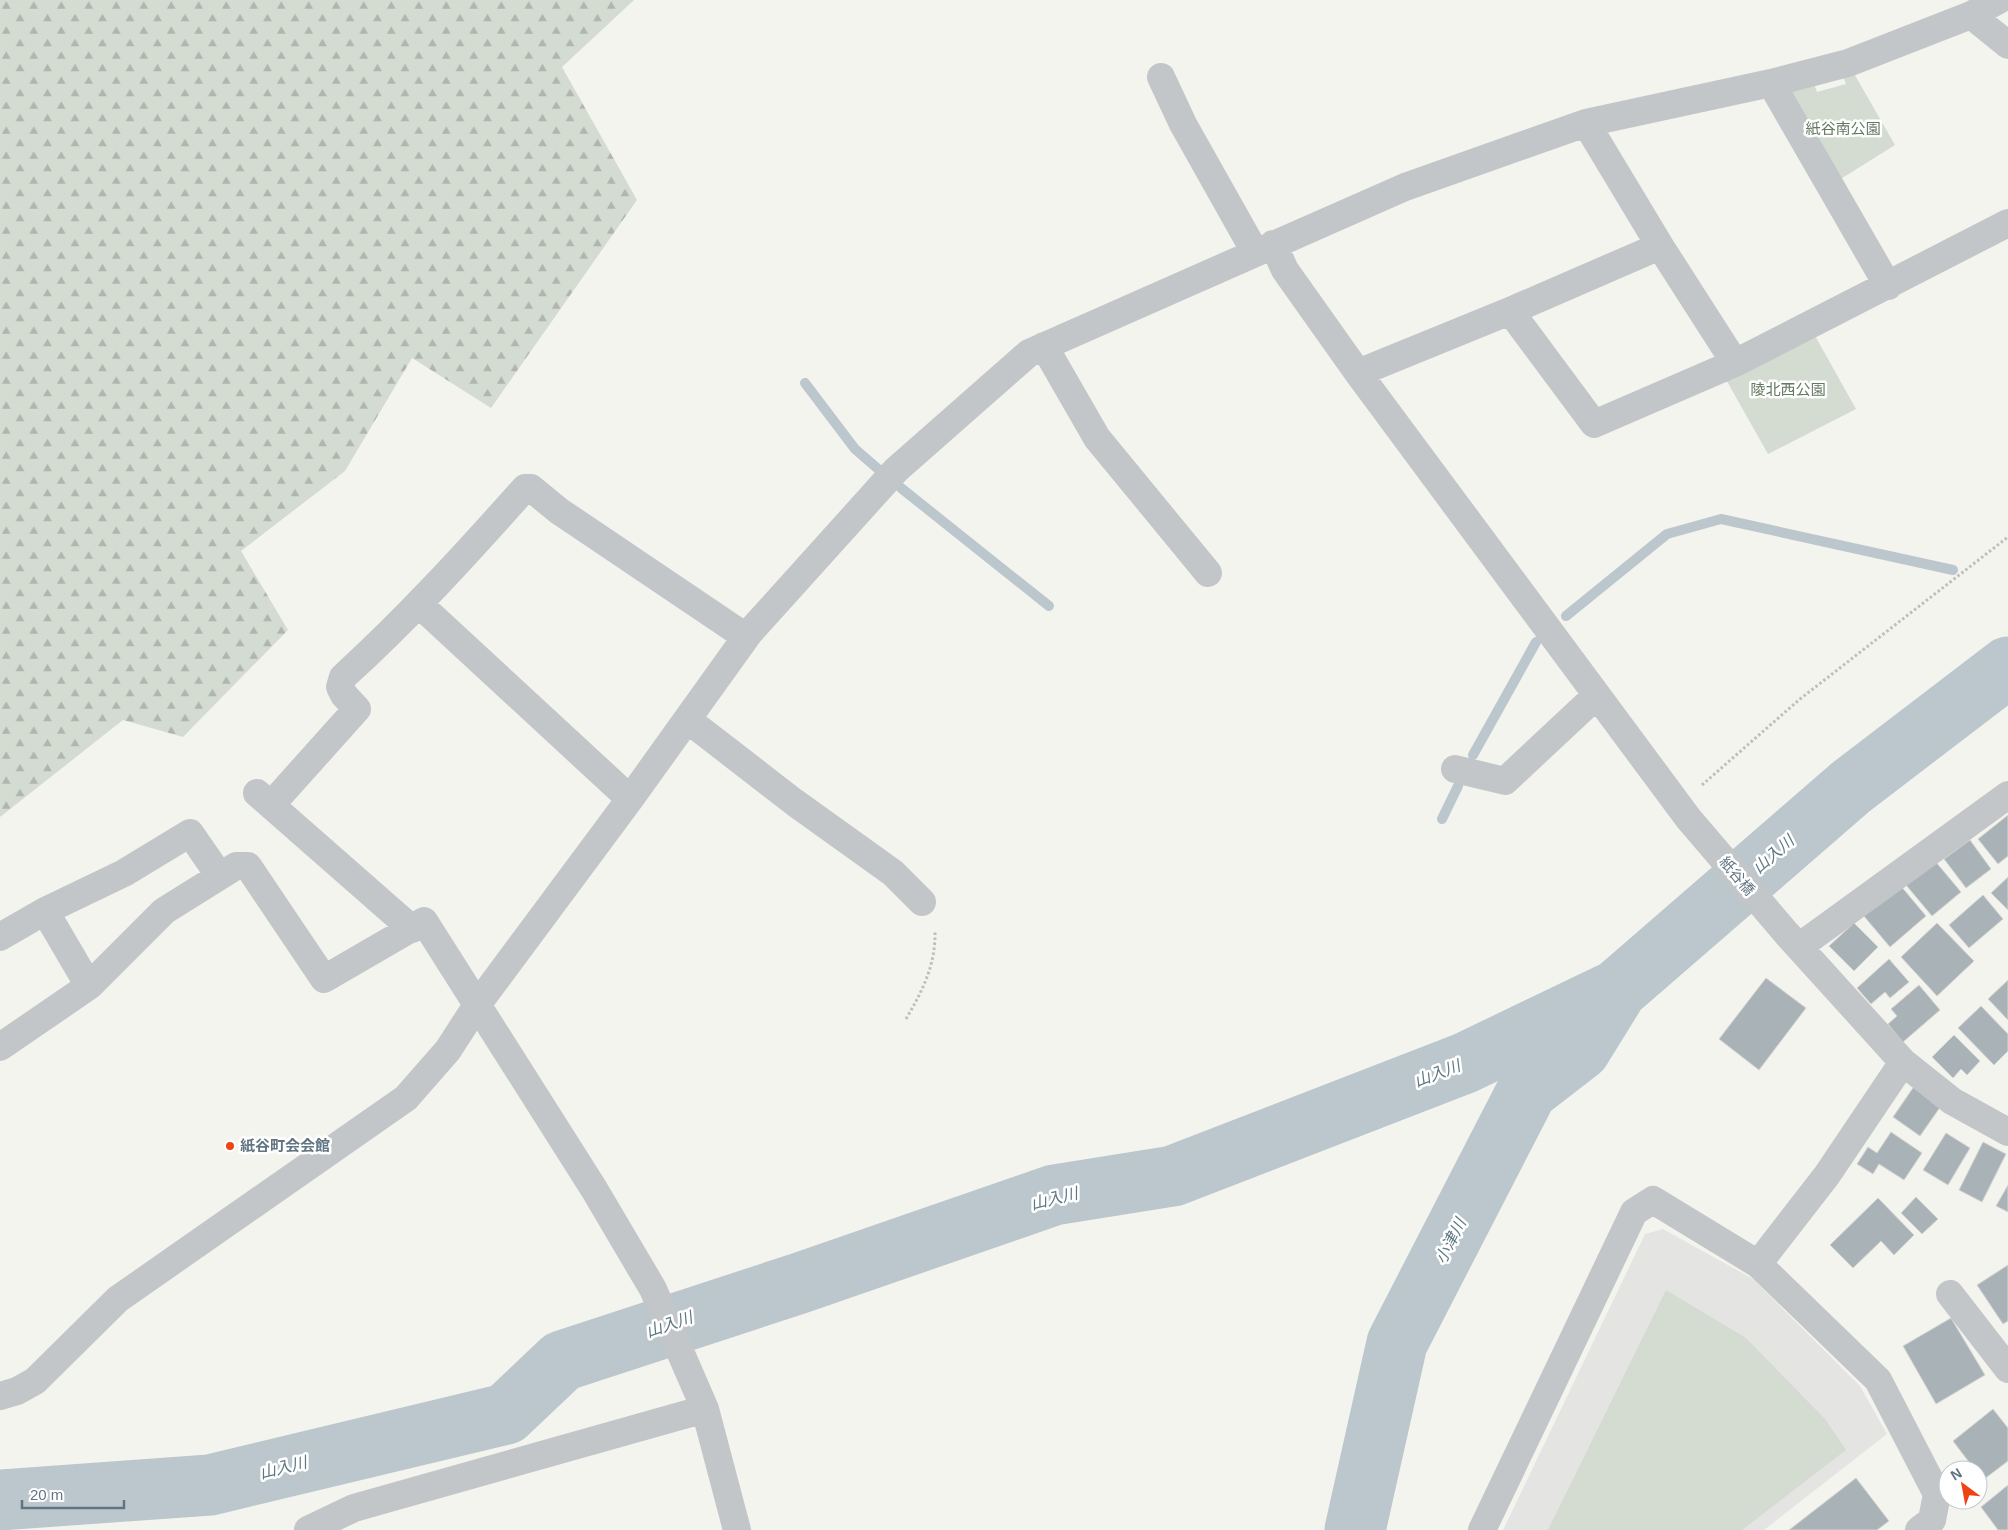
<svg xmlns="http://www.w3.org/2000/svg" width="2008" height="1530" font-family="Arial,'Noto Sans JP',sans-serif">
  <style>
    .built { fill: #e4e5e3 }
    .green { fill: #d4dbd0 }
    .forest { fill: url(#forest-firs) }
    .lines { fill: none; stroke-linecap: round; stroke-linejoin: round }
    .stream { stroke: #bbc7cc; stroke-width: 10 }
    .river { stroke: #bbc7cc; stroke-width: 61 }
    .building { fill: #a9b2b6; stroke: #d5d5d2 }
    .path { stroke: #bcbec0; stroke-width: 3; stroke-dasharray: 2.5 2.5; stroke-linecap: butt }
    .minor { stroke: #c3c6c9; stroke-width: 28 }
    .poi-dot { fill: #ee4315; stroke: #fff; stroke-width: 2 }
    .labels { text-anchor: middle; stroke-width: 5; stroke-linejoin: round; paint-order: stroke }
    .park-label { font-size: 15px; fill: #657960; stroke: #fff }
    .street-label { font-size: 15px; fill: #617482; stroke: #fff }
    .poi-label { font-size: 15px; font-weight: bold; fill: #617482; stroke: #fff; text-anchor: start }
    .water-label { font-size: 16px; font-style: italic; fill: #5c7780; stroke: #fff }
  </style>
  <defs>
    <pattern id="forest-firs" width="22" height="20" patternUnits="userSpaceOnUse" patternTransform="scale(1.25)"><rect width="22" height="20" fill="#d4dbd0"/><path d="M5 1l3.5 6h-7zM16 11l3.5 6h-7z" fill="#afb6ae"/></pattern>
  </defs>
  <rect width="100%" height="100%" fill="#f4f4ef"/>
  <path class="built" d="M1663,1229L1753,1279L1860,1386L1887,1434L1764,1530H1503L1645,1234Z"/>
  <path class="green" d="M1848,63L1895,145L1831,185L1771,83L1810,72L1817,92L1846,84L1838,65Z
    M1809,325L1856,409L1768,454L1720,369Z
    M1666,1290L1746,1338L1825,1419L1846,1450L1742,1530H1548Z"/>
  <path class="forest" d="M0,0H634L562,67L637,200L491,408L412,358L345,471L241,551L288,630L183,737L123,720L0,817Z"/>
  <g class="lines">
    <path class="stream" d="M805,383L855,449L885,475
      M901,488L1049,606
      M1566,616L1667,534L1721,519L1953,570
      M1473,755L1536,642
      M1442,819L1458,786"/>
    <path class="river" d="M0,1500L210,1485L506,1414L562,1361L800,1283L1054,1195L1173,1176L1465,1063L1617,990L1851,787L2008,667
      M1355,1530L1397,1343L1527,1091L1580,1050L1614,995"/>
  </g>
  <path class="building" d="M2008,815V856L1998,864L1978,839Z
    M1970,840L1991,869L1966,888L1944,859Z
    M1935,861L1961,892L1932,916L1906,885Z
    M2008,877V910L1991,893Z
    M1900,885L1926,916L1890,947L1863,915Z
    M1983,895L2003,919L1969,948L1949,925Z
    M1854,923L1878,947L1854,971L1829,946Z
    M1937,923L1974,961L1937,996L1901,957Z
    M1889,959L1909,982L1890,998L1885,992L1871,1004L1857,988Z
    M1766,978L1806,1008L1759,1070L1719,1039Z
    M2008,980V1020L1988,999Z
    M1919,985L1940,1010L1903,1042L1888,1024L1897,1016L1891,1009Z
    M1981,1006L2008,1034V1051L1994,1065L1958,1028Z
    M1954,1035L1980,1061L1967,1075L1961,1069L1953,1078L1932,1057Z
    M1915,1085L1943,1103L1920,1136L1893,1117Z
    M1891,1132L1922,1153L1904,1180L1879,1164L1873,1174L1857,1164L1868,1147L1877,1153Z
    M1946,1133L1970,1148L1948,1185L1923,1170Z
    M1983,1142L2006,1154L1982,1202L1959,1190Z
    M2008,1185V1212L1996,1206Z
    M1916,1197L1938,1219L1922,1234L1901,1213Z
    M1878,1198L1914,1235L1894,1255L1881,1241L1853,1268L1830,1245Z
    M2008,1265V1321L2003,1324L1977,1285Z
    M1951,1318L1985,1375L1936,1404L1903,1346Z
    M1993,1409L2008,1428V1461L1983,1480L1978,1474V1470H1975L1953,1441Z
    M1856,1478L1889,1521L1877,1530H1789Z
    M2008,1485V1530H1998L1981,1507Z"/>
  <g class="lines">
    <path class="path" d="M1702,785L1800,699L2008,537
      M906,1019C923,990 936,964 935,930"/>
    <path class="minor" d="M1971,15L2008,45
      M1161,77L1183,124L1255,252
      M1771,83L1888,286
      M1586,123L1660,246L1735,363
      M1273,244L1285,270L1358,373L1688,818L1787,934L1903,1062L1952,1101L2008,1132
      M1510,311L1594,424L1735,363L2008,223
      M1044,346L1097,438L1208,573
      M1358,373L1510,311L1660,246
      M420,605L630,799
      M688,720L794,802L893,873L922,902
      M1455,769L1505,781L1597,695
      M257,793L412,929
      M271,805L357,709L344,695L340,687L343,677C408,618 467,553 525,488H531L559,511L746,637
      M45,911L89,986
      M0,937L45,911L124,873L190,833L219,875
      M1800,946L2008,795
      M0,1047L89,986L164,911L236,866H248L324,979L424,921L594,1189L653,1289L705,1409L737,1530
      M1758,1264L1827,1175L1903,1062
      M1950,1294L2008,1369
      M0,1396L17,1391L35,1381L118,1299L406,1098L448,1050L477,1005L630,799L749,633L896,470L1029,353L1405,187L1586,123L1771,83L1848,63L1971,15L1999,0
      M308,1530L354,1508L705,1409
      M1482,1530L1634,1212L1653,1200L1758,1264L1878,1380L1937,1494L1932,1520L1919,1530"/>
  </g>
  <circle class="poi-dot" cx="230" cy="1146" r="5"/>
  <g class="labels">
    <g class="park-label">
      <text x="1843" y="134">紙谷南公園</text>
      <text x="1788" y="395">陵北西公園</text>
    </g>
    <g class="street-label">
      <text transform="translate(1737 876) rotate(50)" y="5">紙谷橋</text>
    </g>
    <g class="poi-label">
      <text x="240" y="1151">紙谷町会会館</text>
    </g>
    <g class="water-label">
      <text transform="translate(1773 854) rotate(-41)" y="6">山入川</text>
      <text transform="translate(1437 1073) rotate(-21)" y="6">山入川</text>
      <text transform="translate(1054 1198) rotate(-14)" y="6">山入川</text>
      <text transform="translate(1450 1241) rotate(-63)" y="6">小津川</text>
      <text transform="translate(669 1324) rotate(-19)" y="6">山入川</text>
      <text transform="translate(283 1467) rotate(-14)" y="6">山入川</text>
    </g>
  </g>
  <g transform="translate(1963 1485) rotate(328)"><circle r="24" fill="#ffffff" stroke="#c0c7cd"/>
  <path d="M0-4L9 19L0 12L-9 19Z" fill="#ee4315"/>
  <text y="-8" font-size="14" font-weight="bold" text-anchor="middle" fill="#617482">N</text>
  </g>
  <path d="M22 1500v8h102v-8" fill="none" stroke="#617482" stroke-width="2.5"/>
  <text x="30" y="1500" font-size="15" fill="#617482" stroke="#ffffff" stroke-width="4" paint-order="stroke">20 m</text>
</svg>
